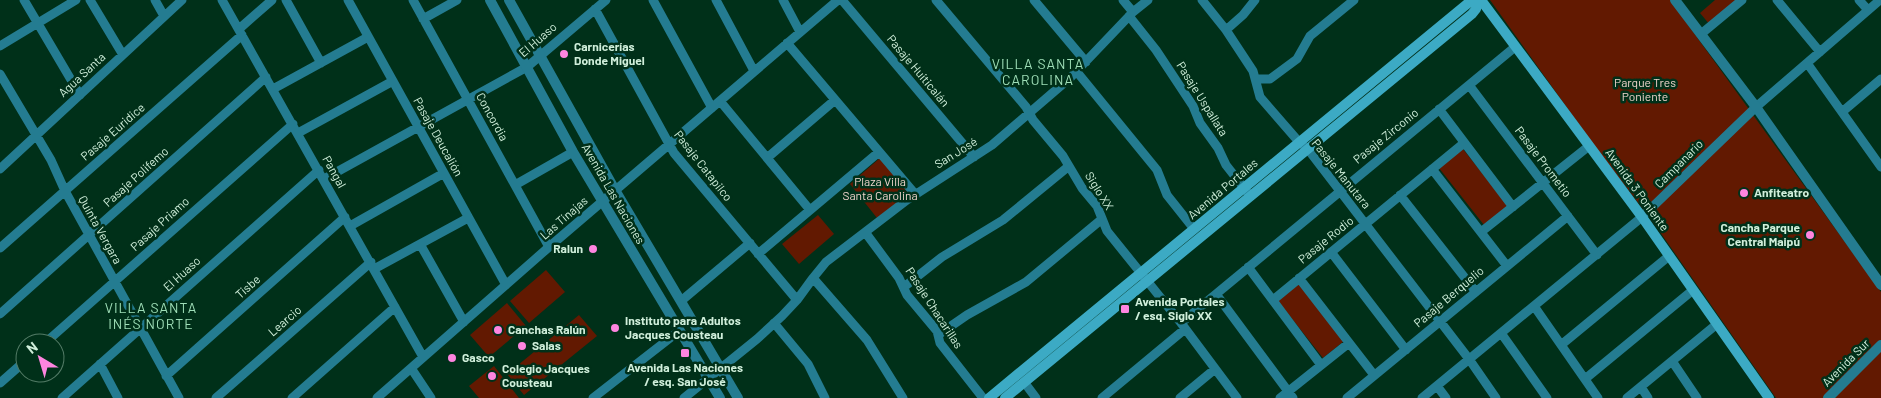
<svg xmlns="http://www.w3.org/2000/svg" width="1881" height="398" font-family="Barlow,sans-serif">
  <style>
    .green { fill: #621901 }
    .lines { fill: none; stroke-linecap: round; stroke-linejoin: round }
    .minor { stroke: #247c91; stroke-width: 9 }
    .tertiary { stroke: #247c91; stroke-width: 10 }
    .secondary { stroke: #3caac4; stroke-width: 10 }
    .poi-dot { fill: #fe85e0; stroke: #003019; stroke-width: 2 }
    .labels { text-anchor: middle; stroke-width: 5; stroke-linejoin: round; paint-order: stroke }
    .street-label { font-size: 12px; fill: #d0efdb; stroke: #003019 }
    .poi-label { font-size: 12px; font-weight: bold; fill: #d0efdb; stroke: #003019; text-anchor: start }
    .park-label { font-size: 12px; fill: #f0d5cd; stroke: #003019 }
    .neighbourhood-label { font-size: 14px; letter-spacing: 1px; fill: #9fdfb8; stroke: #003019 }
  </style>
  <rect width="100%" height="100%" fill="#003019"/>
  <path class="green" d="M1490,0H1670L1881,292V398H1776L1653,222L1593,144Z
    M1715,0H1740L1710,25L1700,13Z
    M1463,149L1508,206L1484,225L1439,168Z
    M880,158L910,193L877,218L850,184Z
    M818,215L834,234L799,264L782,244Z
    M546,270L565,292L529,323L510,301Z
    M1299,284L1344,341L1323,358L1278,301Z
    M507,303L526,326L489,357L470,335Z
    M579,315L597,336L524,395L507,374Z
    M494,366L519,398H479L469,386Z"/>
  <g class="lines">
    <path class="minor" d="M24,0L80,95
      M90,0L123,55
      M155,0L164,16
      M222,0L423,357
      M286,0L321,63
      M348,0L506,285
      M413,0L549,247
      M653,0L712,108
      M716,0L754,71
      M783,0L800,32
      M842,0L974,157
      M936,0L1026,107L1033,120L1063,156L1082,188L1097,206L1107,231L1181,323L1237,398
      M1034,0L1086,62
      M1123,0L1133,12
      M1202,0L1226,30L1253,71L1260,97L1299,142L1307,148L1469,359L1496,398
      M1777,0L1820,52
      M1859,0L1868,10
      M595,9L674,153L797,300
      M1129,16L1156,50L1193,106L1200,123L1218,148L1226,165L1248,193
      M423,19L457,0
      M239,29L272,0
      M1226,30L1243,15L1255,0
      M1701,34L1742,0
      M787,43L915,194
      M0,46L76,0
      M1807,63L1881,167
      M1077,72L1157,170L1167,195L1194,229
      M0,74L51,160L65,191L179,398
      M1256,79H1270L1297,59L1310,36L1354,0
      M1469,85L1597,255
      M273,89L368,37
      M720,101L810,210
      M1439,109L1513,207
      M1842,112L1881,79
      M298,133L393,81
      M767,158L835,100
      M0,169L182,0
      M1432,169L1507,266
      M324,179L527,67L606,0
      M515,185L573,152
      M1400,195L1476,292
      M350,226L444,173
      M865,232L899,278L907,295L937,331L940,343L983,398
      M1481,232L1589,146
      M420,244L464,322
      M0,248L242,35
      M1331,252L1406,350
      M758,254L879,152
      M1248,267L1321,365
      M374,269L468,218
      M813,278L867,340L903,398
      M1299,278L1374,375
      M904,287L942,257L1003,220L1069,166
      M1216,294L1293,398
      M1273,300L1464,143
      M681,301L750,243
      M1534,306L1598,398
      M0,314L266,77
      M774,323L808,364L825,398
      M1181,323L1515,47
      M1501,333L1547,398
      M938,335L967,315L1026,282L1102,219
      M45,343L293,124
      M1561,345L1669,256
      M1672,361L1697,398
      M100,364L118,398
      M411,368L431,398
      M166,376L345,217
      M1585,379L1693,290
      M1024,382L1036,398
      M0,383L25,361
      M1437,386L1446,398
      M1641,387L1648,398
      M62,398L319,170
      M216,398L371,262
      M292,398L395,307
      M377,398L549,247L838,0
      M593,398L679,331
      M684,398L757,339L782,316L797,300L813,278L826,262L907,200L992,145L1071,77L1133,12L1148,0
      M1102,398L1185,329
      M1180,398L1215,369
      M1280,398L1349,343
      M1347,398L1568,216
      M1422,398L1642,217L1756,107L1880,0
      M1627,398L1717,324"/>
    <path class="tertiary" d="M490,0L573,152L720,398
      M509,0L615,190L738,398
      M1675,0L1756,107L1881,285
      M1828,398L1881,345"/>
    <path class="secondary" d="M1481,0L1642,217L1769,398
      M989,398L1472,0
      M1005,398L1472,14L1476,9L1478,0"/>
  </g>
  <g class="poi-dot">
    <circle cx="564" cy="54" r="5"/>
    <circle cx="1744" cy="193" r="5"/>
    <circle cx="1810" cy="235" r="5"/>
    <circle cx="593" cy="249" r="5"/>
    <rect x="1120" y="304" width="10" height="10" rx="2.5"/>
    <circle cx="615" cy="328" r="5"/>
    <circle cx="498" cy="330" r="5"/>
    <circle cx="522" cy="346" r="5"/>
    <rect x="680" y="348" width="10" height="10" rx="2.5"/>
    <circle cx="452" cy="358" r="5"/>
    <circle cx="492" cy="376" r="5"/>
  </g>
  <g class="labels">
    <g class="street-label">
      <text transform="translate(538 40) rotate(-41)" y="4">El Huaso</text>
      <text transform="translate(918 71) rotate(50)" y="4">Pasaje Huiticalán</text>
      <text transform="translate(82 75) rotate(-43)" y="4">Agua Santa</text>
      <text transform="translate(1202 99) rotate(58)" y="4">Pasaje Uspallata</text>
      <text transform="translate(492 117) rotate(61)" y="4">Concordia</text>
      <text transform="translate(113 132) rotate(-41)" y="4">Pasaje Euridice</text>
      <text transform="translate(1386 136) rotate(-39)" y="4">Pasaje Zirconio</text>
      <text transform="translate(438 137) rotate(61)" y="4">Pasaje Deucalión</text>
      <text transform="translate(956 153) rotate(-32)" y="4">San José</text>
      <text transform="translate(1543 162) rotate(53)" y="4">Pasaje Prometio</text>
      <text transform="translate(1679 164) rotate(-45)" y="4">Campanario</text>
      <text transform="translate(703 166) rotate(52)" y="4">Pasaje Catapilco</text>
      <text transform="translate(334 172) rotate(61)" y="4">Pangal</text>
      <text transform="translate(1341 174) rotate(51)" y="4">Pasaje Manutara</text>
      <text transform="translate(136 177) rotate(-42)" y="4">Pasaje Polifemo</text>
      <text transform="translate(1223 189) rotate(-40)" y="4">Avenida Portales</text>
      <text transform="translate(1637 190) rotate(54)" y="4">Avenida 3 Poniente</text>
      <text transform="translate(1099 191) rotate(58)" y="4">Siglo XX</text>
      <text transform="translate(613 194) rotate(60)" y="4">Avenida Las Naciones</text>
      <text transform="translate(564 218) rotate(-41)" y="4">Las Tinajas</text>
      <text transform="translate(160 224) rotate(-42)" y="4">Pasaje Priamo</text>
      <text transform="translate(100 230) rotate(61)" y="4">Quinta Vergara</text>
      <text transform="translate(1326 240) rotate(-39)" y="4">Pasaje Rodio</text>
      <text transform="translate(182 274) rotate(-42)" y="4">El Huaso</text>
      <text transform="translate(248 287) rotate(-42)" y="4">Tisbe</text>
      <text transform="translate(1449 297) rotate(-40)" y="4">Pasaje Berquelio</text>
      <text transform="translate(934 308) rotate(57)" y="4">Pasaje Chacarillas</text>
      <text transform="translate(285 321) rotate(-41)" y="4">Learcio</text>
      <text transform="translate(1846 363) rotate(-45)" y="4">Avenida Sur</text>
    </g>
    <g class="poi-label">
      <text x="574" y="51">Carnicerías<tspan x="574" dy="14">Donde Miguel</tspan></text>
      <text x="1754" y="197">Anfiteatro</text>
      <text x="1800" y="232" text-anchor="end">Cancha Parque<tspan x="1800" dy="14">Central Maipú</tspan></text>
      <text x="583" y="253" text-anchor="end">Ralun</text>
      <text x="1135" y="306">Avenida Portales<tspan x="1135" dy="14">/ esq. Siglo XX</tspan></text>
      <text x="625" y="325">Instituto para Adultos<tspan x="625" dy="14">Jacques Cousteau</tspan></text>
      <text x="508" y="334">Canchas Ralún</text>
      <text x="532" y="350">Salas</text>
      <text x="462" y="362">Gasco</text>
      <text x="685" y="372" text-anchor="middle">Avenida Las Naciones<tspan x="685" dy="14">/ esq. San José</tspan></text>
      <text x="502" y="373">Colegio Jacques<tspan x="502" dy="14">Cousteau</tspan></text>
    </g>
    <g class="park-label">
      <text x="1645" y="87">Parque Tres<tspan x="1645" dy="14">Poniente</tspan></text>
      <text x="880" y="186">Plaza Villa<tspan x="880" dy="14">Santa Carolina</tspan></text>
    </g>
    <g class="neighbourhood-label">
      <text x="1038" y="69">VILLA SANTA<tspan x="1038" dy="16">CAROLINA</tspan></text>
      <text x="151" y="313">VILLA SANTA<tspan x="151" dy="16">INÉS NORTE</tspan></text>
    </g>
  </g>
  <g transform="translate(40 358) rotate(322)"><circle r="24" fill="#003019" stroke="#537c67"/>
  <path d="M0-4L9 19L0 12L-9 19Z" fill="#fe85e0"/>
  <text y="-8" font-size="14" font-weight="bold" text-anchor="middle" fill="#d0efdb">N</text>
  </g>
</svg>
